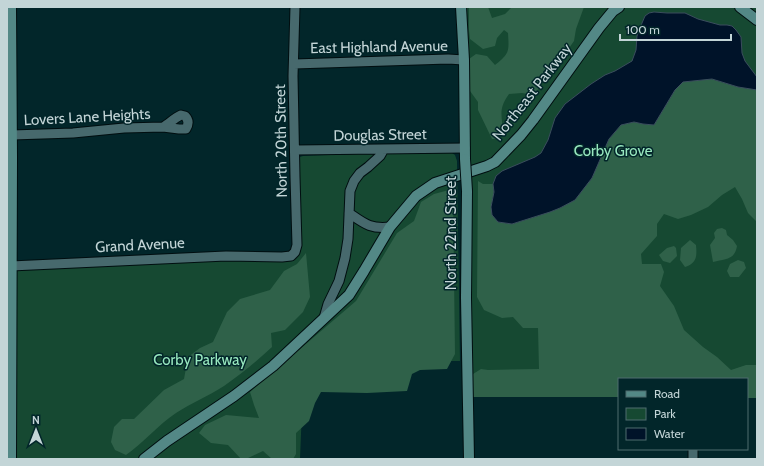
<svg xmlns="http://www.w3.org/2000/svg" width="764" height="466" font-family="Cabin,sans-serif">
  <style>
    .green { fill: #164932 }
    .forest { fill: #2f6149 }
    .water { fill: #001329; stroke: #3a4d5d }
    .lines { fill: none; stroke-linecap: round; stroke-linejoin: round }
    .street-casing { stroke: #000e10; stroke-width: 11 }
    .secondary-casing { stroke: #000e10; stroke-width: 12 }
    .street { stroke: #47696d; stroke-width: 9 }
    .secondary { stroke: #538886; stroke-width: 10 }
    .secondary-bridge-casing { stroke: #000e10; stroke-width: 12; stroke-linecap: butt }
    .secondary-bridge { stroke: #538886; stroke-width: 10 }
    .labels { text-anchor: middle; stroke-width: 3; stroke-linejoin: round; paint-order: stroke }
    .street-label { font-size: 15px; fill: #c3d5d7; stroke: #02262a }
    .park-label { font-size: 15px; fill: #98e8bf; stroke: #02262a }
  </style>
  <rect width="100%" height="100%" fill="#02262a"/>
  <path class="green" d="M467,7H757V398H747V379H619V397H473Z
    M447,152L452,153L455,155L457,161L460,361H403L303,385L300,459H7L16,272L18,270L232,260L286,261C296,259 299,256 301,246L299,160L300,157L303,156L356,154Z"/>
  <path class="forest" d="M469,7H488L492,18L505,14L512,7H584L576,29L574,41L558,64L553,73L542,81L535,95L522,93L509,94C498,109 502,115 503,132L497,139H492L478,110V102L470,91L468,75L469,59L476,54L487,56L495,65C510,53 509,51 508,33L504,30L497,38L495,46L483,49L470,39L469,30Z
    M711,79L738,87L757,90V222L748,213L742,199L735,187L722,195L708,207L691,215L678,219L664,214L657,224V236L641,254L642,264H661L664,272L660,286L674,306L684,330L703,347L717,357L731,370L746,365H757V398H747V379H619V397H473V374L481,369L488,370L539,369L538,328H523L513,317L502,318L484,310L477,297L478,181L483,184H493L494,192L491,207L498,222L512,224L538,216L560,208L565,205L584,187L592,178L609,139L621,125L634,122L643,124L654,125L675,90L683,82Z
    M449,190L453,193L455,354L447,369L420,370L412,374L407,391L367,393L321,392L315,403L309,421L296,433V454L293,459H272L263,451L246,459H241L228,445L211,443L199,433L205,425L226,415L259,418L254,405L250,392L356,301L397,233L414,221L421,202L434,194Z
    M722,228L726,230L727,235L733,240L737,246C735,260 725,259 713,262L710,245L715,238L714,233L717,229Z
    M690,240L696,245C697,256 697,263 685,267L680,260L681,248Z
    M674,246L676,248L677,256L670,263L663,261L659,255L667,248Z
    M306,253L310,297L303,312L285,330L271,333L272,347C257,361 241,374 224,386C209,396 191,403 176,413C158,425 144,442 126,455L115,450L111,442L114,427L122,419H134L164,390L184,379L188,357L200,348L213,342L227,312L240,299L270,290L284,271L297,264Z
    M738,260L744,262L746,268L739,277H730L727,271L730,264Z"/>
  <path class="water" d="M654,12L667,13H685L698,19L720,25H727L732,26L736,30L741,37L742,53L745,61L757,77V90L738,87L712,79L683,82L675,90L654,125L643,124L634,122L621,125L609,139L592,178L575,200L560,208L550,212L512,224L498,222L492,215L491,207L494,192L493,184L496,176L502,171L535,157L541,153L548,140L555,118L565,104L591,84L605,75L615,71L632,61L636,50L637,36L642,23L645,16L649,13Z"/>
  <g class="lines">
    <g class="street-casing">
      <path id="street" d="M294,64L448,59L464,60
        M181,115L185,116C189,120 189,124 186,129H179L163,127C169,124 174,118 181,115Z
        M12,135L73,133L124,128L163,127
        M295,150L465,148
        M349,213C365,224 370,229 390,227
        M11,266L226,256L282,257L291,256L295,252L297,245L295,177L293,76L295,7
        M324,318L328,304L339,281L345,258L348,239L350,191L354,181L360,173L368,167L380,156L384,149
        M693,459V449"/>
    </g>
    <g class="secondary-casing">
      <path id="secondary" d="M461,7L464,60L465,159
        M740,7L757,20
        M467,191L466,298L469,459
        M11,459L12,158L11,7
        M144,459L167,441L234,396L273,366L349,295L364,271L390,227L416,196L435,183L487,166L495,162L521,135L533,120L599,28L613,11L619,7"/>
    </g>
    <use href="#street" class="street"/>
    <use href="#secondary" class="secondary"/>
    <g class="secondary-bridge-casing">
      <path id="secondary-bridge" d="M465,159L467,191"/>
    </g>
    <use href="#secondary-bridge" class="secondary-bridge"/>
  </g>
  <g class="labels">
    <g class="street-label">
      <text transform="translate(379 47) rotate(-1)" y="5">East Highland Avenue</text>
      <text transform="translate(532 92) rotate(-52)" y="5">Northeast Parkway</text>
      <text transform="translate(87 117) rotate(-3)" y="5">Lovers Lane Heights</text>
      <text transform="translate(380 135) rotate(-1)" y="5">Douglas Street</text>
      <text transform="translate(281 141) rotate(-91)" y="5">North 20th Street</text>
      <text transform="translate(451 233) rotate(-90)" y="5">North 22nd Street</text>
      <text transform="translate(140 245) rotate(-3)" y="5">Grand Avenue</text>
    </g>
    <g class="park-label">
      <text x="613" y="156">Corby Grove</text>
      <text x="200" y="365">Corby Parkway</text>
    </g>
  </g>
  <rect width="764" height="466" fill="none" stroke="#c3d5d7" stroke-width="16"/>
  <rect x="618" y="378" width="130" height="72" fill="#02262a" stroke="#4f6c6f"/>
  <rect x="626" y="391" width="20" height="6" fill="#538886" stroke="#4f6c6f"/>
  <text x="654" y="398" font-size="12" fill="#c3d5d7">Road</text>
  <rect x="626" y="408" width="20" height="12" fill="#164932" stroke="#4f6c6f"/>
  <text x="654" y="418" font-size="12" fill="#c3d5d7">Park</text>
  <rect x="626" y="428" width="20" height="12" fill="#001329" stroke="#4f6c6f"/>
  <text x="654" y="438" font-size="12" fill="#c3d5d7">Water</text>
  <g transform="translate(36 430)" stroke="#02262a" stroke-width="3" paint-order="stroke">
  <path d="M0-3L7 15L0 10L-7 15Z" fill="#c3d5d7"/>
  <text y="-6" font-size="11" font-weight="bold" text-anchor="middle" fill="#c3d5d7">N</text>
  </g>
  <path d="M620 34v6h111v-6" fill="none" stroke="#c3d5d7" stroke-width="2"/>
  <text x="626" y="34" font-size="12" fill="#c3d5d7" stroke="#02262a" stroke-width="3" paint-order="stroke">100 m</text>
</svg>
